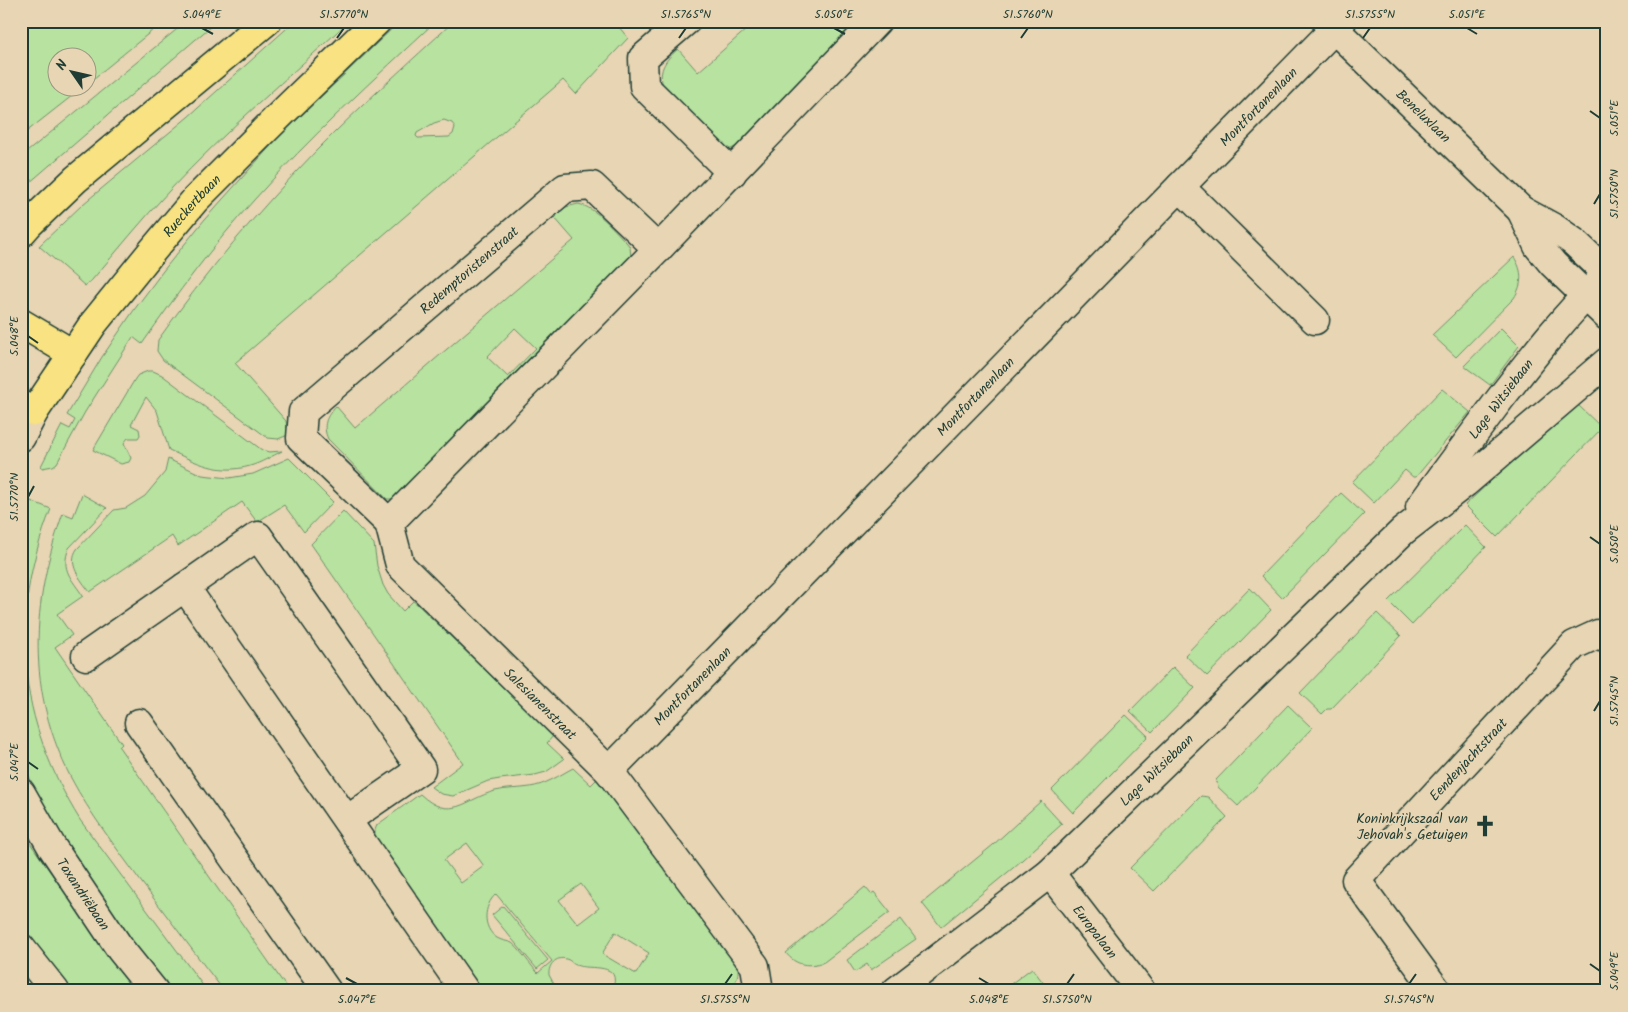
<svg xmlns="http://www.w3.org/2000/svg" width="1628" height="1012" viewBox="0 0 1628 1012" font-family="Kalam,sans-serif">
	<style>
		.green { fill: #b8e29f; stroke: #6c906a; fill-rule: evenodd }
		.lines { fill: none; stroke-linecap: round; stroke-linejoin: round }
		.minor-casing { stroke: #1f3d34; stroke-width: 31 }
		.major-casing { stroke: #1f3d34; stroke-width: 31 }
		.minor { stroke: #e8d5b3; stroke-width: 28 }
		.major { stroke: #f8e281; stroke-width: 28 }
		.ticks { fill: none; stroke: #1f3d34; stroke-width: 2 }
		.labels { text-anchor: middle; stroke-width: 4; stroke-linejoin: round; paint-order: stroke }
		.street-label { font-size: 14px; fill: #1f3d34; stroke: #e8d5b3 }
		.poi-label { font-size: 14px; fill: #1f3d34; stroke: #e8d5b3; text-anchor: end }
		.neatline { fill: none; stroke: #1f3d34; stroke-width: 2 }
		.ticks-label { font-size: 12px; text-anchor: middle; fill: #1f3d34 }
	</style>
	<rect width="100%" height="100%" fill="#e8d5b3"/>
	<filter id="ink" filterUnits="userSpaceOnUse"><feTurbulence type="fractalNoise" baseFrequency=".02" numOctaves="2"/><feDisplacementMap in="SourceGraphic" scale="10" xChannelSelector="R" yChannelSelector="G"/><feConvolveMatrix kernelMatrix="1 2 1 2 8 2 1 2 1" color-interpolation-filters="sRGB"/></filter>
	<g filter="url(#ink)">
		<g class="green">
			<path d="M 21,21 L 164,21 L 88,83 L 88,58 L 58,58 L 58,88 L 82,88 L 21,136 Z"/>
			<path d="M 187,21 L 217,21 L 21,190 L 22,156 Z"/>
			<path d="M 295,21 L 349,21 C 289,77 225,131 169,191 C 142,220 118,250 92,280 L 85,286 L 39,246 L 83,204 L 188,117 Z"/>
			<path d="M 400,21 L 436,21 C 374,79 310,137 254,200 C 213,245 177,294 142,344 L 133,337 L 85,412 L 57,463 L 53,466 L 42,468 L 40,466 L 41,466 L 62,425 L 70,429 L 75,420 L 67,415 L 102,357 L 134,310 L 163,271 L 205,219 L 275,141 Z"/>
			<path d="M 454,21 L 614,21 L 628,38 L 576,94 L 563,80 L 235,363 L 286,421 L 288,435 L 278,439 L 268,438 L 163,360 L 157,351 L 158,340 C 205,273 259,210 316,151 C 360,106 408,64 454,21 ZM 444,120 L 452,123 L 455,127 L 453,134 L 449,137 L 418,138 L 416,136 L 417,133 L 434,123 Z"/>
			<path d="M 756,21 L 859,21 L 739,145 L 731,149 L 726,149 L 665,90 C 656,72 665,60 678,49 L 698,72 Z"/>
			<path d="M 578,204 C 596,207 615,231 627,243 L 630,247 L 631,257 L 396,499 L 387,499 L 328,439 C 322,426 326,416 336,406 L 355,428 L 574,240 L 554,217 L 566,207 ZM 515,328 L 536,348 L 508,377 L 487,357 Z"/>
			<path d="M 1514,257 C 1523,271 1523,284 1514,298 L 1456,357 L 1432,335 Z"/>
			<path d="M 1501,328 L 1519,346 L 1490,385 L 1464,366 Z"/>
			<path d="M 148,371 L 153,371 L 162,375 L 262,450 L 269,452 L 282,451 C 272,456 261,463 250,466 C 219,475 197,463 169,450 L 157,411 L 146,397 L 131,425 L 139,429 L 140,435 L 138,438 L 128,438 L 124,443 L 131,458 L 129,462 L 121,464 L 93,450 L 135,379 L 138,375 Z"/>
			<path d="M 1442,389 L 1470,412 L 1416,477 L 1413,477 L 1405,470 L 1374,503 L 1352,482 Z"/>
			<path d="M 1578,405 L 1602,428 L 1497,537 L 1465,505 L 1533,442 Z"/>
			<path d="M 289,458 L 333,502 L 304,532 L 284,505 L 257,522 L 242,502 L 178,546 L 172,536 L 90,592 C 80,579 67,564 77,549 L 114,510 L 126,508 L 145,496 L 165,472 L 168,459 L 202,475 L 229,478 L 253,474 Z"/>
			<path d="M 1341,493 L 1364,514 L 1282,598 L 1261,576 Z"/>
			<path d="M 82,494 L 107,508 L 69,548 C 60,570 72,579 83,596 L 57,614 L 72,635 L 55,647 L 122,744 L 119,747 L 289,991 L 224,991 C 195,954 167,916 139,879 C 115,846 90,814 71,778 C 26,690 31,604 63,513 L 73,517 Z"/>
			<path d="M 21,497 L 51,509 C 7,620 18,720 80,820 L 207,991 L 165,991 L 133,948 L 42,808 L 21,756 Z"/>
			<path d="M 343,511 L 374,544 L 377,566 L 383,585 L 388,594 L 403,611 L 413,601 L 417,604 L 553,736 L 547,743 L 564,759 L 546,772 L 535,775 L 500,779 L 488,781 L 453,796 L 441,794 L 431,787 L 463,763 L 311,544 Z"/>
			<path d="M 1465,525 L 1486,547 L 1412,625 L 1388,601 Z"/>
			<path d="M 1250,588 L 1271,610 L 1207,676 L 1185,655 Z"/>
			<path d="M 1377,613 L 1401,636 L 1331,709 L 1327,709 L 1322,714 L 1300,693 Z"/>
			<path d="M 1173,667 L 1195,688 L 1152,732 L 1130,711 Z"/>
			<path d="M 1288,705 L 1312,728 L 1238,806 L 1218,787 L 1216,780 Z"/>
			<path d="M 1126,715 L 1148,736 L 1073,813 L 1052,790 Z"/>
			<path d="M 573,768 L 591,785 L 597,779 L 623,811 L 737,962 C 740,974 737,982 728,991 L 612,991 C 624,960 589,971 576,965 C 572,964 571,960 566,959 C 556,956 548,965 549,975 L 555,986 L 565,991 L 479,991 L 375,840 L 375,830 L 377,825 L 420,794 C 451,823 465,799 495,791 C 507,788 518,789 530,787 C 545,785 560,775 573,768 ZM 467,843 L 484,866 L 461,883 L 444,860 ZM 581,884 L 599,908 L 578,924 L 559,900 ZM 496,894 L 552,961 L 538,973 C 531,966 519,948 512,943 C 508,941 502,941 497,938 C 482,928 483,906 496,894 ZM 615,932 L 649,953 L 636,974 L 602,954 Z"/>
			<path d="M 1201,796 L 1208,797 L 1227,817 L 1154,891 L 1130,868 Z"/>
			<path d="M 1041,801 L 1062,824 L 1013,868 L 941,927 L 922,903 L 993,845 Z"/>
			<path d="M 21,830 L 65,893 L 136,991 L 66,991 L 21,929 Z"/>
			<path d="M 865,887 L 871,894 L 874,892 L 890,912 L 824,962 C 809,967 796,966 786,953 Z"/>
			<path d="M 503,906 L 548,960 L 537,969 L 492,915 Z"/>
			<path d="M 901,919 L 916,939 L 871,970 L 867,964 L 855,972 L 847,960 Z"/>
			<path d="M 1032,968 L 1045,985 L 1037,991 L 1011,991 L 1008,986 Z"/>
		</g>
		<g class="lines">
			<g class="minor-casing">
				<g id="minor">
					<path d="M 686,21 L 643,58 L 644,86 L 732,173"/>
					<path id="s1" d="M 1326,21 L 1521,210 L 1554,228 L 1574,242 L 1607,273"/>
					<path d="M 1180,187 L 1315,320"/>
					<path d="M 1521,210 L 1538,246 L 1553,264 L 1607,316"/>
					<path id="s2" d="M 658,249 L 592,186 L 565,188 L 303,412 L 301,438 L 389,523 L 400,565 L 609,771 L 755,966 L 759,991"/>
					<path d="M 21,437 L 34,412"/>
					<path id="s3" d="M 1420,507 C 1446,471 1473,435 1500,399 C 1534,355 1566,314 1607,274"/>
					<path d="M 389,523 L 658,249 L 877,21"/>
					<path d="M 185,587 L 465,991"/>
					<path d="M 86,656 L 258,536 L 421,769 L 347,820"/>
					<path d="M 139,723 L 327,991"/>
					<path id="s4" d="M 609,771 L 1342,21"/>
					<path id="s5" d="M 21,793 L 52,847 L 121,950 L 154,991"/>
					<path id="s6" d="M 1050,873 L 1141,991"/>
					<path d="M 21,948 L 55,991"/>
					<path id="s7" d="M 896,991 L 1050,873 L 1403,531 L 1465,483 L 1607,362"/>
					<path id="s8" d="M 1437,991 L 1356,880 L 1574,645 L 1598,634 L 1607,638"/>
				</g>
			</g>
			<g class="major-casing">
				<g id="major">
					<path d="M 21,233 L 29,224 L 76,179 L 267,21"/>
					<path d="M 21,323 L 73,354"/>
					<path id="s9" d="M 21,405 L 34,412 L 93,324 L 153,250 L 195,200 L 284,111 L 377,21"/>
				</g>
			</g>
			<use href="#minor" class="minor"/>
			<use href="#major" class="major"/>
		</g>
	</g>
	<path class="ticks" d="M 202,28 L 213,34M 834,28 L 845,34M 1467,28 L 1477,34M 337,38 L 344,28M 679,38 L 686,28M 1021,38 L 1028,28M 1363,38 L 1370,28M 1590,111 L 1600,118M 1594,204 L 1600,194M 28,336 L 38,343M 28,497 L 34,486M 1590,537 L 1600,544M 1594,711 L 1600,701M 28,762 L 38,769M 1590,964 L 1600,971M 346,978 L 357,984M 979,978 L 989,984M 725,984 L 732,974M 1067,984 L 1074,974M 1409,984 L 1416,974"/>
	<defs>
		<g id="church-bare" transform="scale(1.725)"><path d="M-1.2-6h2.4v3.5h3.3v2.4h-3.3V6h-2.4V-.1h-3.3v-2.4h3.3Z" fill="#1f3d34" stroke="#e8d5b3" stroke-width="2.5" paint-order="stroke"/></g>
	</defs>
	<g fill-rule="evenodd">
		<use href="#church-bare" x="1485" y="826"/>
	</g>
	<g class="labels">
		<g class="street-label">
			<text dy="5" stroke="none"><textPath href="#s4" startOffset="929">Montfortanenlaan</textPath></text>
			<text dy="5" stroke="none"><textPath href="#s1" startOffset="136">Beneluxlaan</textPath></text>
			<text dy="5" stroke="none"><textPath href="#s9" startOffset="275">Rueckertbaan</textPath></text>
			<text transform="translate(469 270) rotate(-41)" y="5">Redemptoristenstraat</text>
			<text dy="5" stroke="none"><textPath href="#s4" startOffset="524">Montfortanenlaan</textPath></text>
			<text dy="5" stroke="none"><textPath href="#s3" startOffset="135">Lage Witsiebaan</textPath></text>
			<text dy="5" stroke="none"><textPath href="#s4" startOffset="119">Montfortanenlaan</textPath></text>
			<text dy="5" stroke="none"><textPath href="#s2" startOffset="852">Salesianenstraat</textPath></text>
			<text dy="5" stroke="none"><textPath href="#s8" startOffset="302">Eendenjachtstraat</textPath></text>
			<text dy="5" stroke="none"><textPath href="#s7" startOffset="342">Lage Witsiebaan</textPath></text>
			<text dy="5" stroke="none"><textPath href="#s5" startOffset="119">Taxandriëbaan</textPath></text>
			<text dy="5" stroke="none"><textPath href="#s6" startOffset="74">Europalaan</textPath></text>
		</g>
		<g class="poi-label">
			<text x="1468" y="823">Koninkrijkszaal van<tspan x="1468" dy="16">Jehovah's Getuigen</tspan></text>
		</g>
	</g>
	<rect width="1628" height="1012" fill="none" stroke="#e8d5b3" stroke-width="55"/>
	<g transform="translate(72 72) rotate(304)"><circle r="24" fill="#e8d5b3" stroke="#989880"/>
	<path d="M0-4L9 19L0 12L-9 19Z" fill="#1f3d34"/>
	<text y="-8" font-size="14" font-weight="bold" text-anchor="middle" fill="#1f3d34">N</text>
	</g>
	<rect x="28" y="28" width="1572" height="956" class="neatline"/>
	<g class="ticks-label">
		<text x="202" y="18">5.049°E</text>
		<text x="344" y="18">51.5770°N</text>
		<text x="686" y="18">51.5765°N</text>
		<text x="834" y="18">5.050°E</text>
		<text x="1028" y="18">51.5760°N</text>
		<text x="1370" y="18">51.5755°N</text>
		<text x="1467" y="18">5.051°E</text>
		<text transform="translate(1614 118) rotate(-90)" y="4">5.051°E</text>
		<text transform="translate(1614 194) rotate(-90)" y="4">51.5750°N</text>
		<text transform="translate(14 336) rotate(-90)" y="4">5.048°E</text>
		<text transform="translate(14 497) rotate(-90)" y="4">51.5770°N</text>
		<text transform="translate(1614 544) rotate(-90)" y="4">5.050°E</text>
		<text transform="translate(1614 701) rotate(-90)" y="4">51.5745°N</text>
		<text transform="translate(14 762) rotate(-90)" y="4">5.047°E</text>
		<text transform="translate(1614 971) rotate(-90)" y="4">5.049°E</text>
		<text x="357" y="1003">5.047°E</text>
		<text x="725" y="1003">51.5755°N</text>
		<text x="989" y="1003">5.048°E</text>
		<text x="1067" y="1003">51.5750°N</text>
		<text x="1409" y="1003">51.5745°N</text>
	</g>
</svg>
